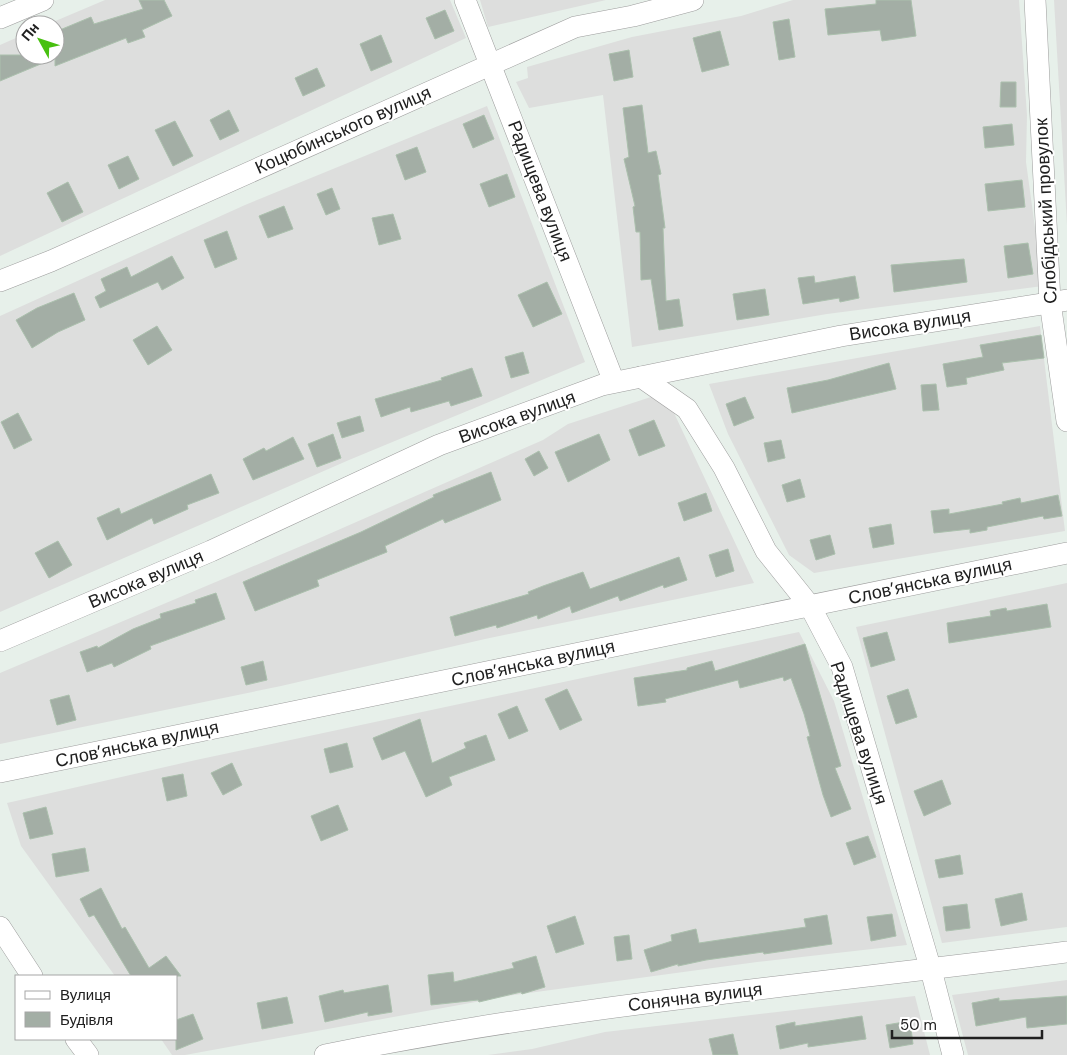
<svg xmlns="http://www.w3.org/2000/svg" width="1067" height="1055" viewBox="0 0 1067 1055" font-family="'DM Sans',sans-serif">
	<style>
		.residential { fill: #dddedd }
		.building { fill: #a3aea5; stroke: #abc0ad }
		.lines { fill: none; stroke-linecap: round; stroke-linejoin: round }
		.street-casing { stroke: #9d9d9d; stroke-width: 22 }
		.street { stroke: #fff; stroke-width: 21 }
		.labels { text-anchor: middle; stroke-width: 4; stroke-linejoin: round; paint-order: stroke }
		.street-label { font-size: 18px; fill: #202020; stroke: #fff }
	</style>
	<rect width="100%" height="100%" fill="#e7f0ea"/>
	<g class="residential">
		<path d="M 105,0 L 450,0 L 466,38 L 0,256 L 0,45 L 25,34 L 25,55 L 55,55 L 55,25 L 46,25 Z"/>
		<path d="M 480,0 L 606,0 L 488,27 Z"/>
		<path d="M 793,0 L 1019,0 L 1027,115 L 1026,162 L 1043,286 L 827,314 L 632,347 L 603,95 L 529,108 L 516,82 L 528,78 L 527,67 L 632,37 L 741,16 Z"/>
		<path d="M 1054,0 L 1067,0 L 1067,225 Z"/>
		<path d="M 487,106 L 585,362 L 349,460 L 0,612 L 0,316 L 245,205 Z"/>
		<path d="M 1040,326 L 1065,531 L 814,573 L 789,555 L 728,434 L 709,384 Z"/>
		<path d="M 651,397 L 664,400 L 674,413 L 754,583 L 485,639 L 281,686 L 0,744 L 0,673 L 313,541 L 543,440 L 568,424 Z"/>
		<path d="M 1067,583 L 1067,927 L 942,943 L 856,627 Z"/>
		<path d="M 799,632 L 834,701 L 907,945 L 757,962 L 514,995 L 185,1055 L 172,1055 L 161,1039 L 176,1039 L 176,976 L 115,976 L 21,846 L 7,803 L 196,760 Z"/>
		<path d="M 1067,980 L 1067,1055 L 968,1055 L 952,995 Z"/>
		<path d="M 915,996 L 930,1055 L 488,1055 L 532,1049 L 605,1032 Z"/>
	</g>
	<g class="building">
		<path d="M 139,0 L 164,0 L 172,16 L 142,30 L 145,37 L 128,43 L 126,38 L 55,66 L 55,58 L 0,81 L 0,55 L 55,55 L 55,32 L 91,17 L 94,24 L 143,9 Z"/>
		<path d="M 876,0 L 911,0 L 916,36 L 882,41 L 880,30 L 828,35 L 825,9 L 876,4 Z"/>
		<path d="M 445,10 L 454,31 L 435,39 L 426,18 Z"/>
		<path d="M 789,19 L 795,57 L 779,60 L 773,22 Z"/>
		<path d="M 720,31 L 729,65 L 702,72 L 693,38 Z"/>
		<path d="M 381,35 L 392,62 L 371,71 L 360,44 Z"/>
		<path d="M 629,50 L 633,77 L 614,81 L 609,54 Z"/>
		<path d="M 317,68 L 325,86 L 303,96 L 295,78 Z"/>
		<path d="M 1001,82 L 1016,82 L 1016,107 L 1000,107 Z"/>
		<path d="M 642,105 L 648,153 L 656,151 L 661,174 L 658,175 L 665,228 L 663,228 L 666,301 L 679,299 L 683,326 L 659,330 L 651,279 L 641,280 L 640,232 L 636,232 L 633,207 L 635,206 L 624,159 L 629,157 L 623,108 Z"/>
		<path d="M 229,110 L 239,131 L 220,140 L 210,120 Z"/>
		<path d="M 484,115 L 494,139 L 473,148 L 463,124 Z"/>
		<path d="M 175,121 L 193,156 L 173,166 L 155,130 Z"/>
		<path d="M 1012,124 L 1014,145 L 985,148 L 983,127 Z"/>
		<path d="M 417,147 L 426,172 L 405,180 L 396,155 Z"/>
		<path d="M 128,156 L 139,179 L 119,189 L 108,165 Z"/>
		<path d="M 507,174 L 515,197 L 489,207 L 480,184 Z"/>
		<path d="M 1022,180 L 1025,207 L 988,211 L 985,184 Z"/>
		<path d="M 68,182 L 83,212 L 62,222 L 47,193 Z"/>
		<path d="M 332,188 L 340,209 L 326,215 L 317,194 Z"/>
		<path d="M 284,206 L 293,229 L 268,238 L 259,216 Z"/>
		<path d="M 393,214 L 401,239 L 379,245 L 372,218 Z"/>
		<path d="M 227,231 L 237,259 L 215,268 L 204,240 Z"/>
		<path d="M 1028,243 L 1033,274 L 1008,278 L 1004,246 Z"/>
		<path d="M 172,256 L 184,278 L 162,290 L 158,282 L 100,308 L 95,297 L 106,291 L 101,279 L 127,267 L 131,277 Z"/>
		<path d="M 964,259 L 967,282 L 894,292 L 891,265 Z"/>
		<path d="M 814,276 L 815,283 L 855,276 L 859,298 L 840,302 L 839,298 L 803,304 L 798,278 Z"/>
		<path d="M 547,282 L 562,314 L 533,327 L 518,295 Z"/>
		<path d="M 765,289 L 769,315 L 737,320 L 733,294 Z"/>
		<path d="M 74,293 L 85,320 L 58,332 L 32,348 L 16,320 L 37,308 Z"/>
		<path d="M 157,326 L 172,350 L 148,365 L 133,340 Z"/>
		<path d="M 1041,335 L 1044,358 L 1002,363 L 1004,370 L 966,378 L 967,384 L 947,387 L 943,364 L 983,357 L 980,345 Z"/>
		<path d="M 523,352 L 529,373 L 511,378 L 505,357 Z"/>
		<path d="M 889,363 L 896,389 L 792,413 L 787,388 L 828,380 Z"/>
		<path d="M 472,368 L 482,396 L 451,406 L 449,401 L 411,412 L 410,407 L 381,417 L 375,399 L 442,380 L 441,378 Z"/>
		<path d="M 936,384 L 939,410 L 923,411 L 921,385 Z"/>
		<path d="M 745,397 L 754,418 L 734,426 L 726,404 Z"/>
		<path d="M 18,413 L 32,440 L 14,449 L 1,422 Z"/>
		<path d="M 360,416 L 364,431 L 342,438 L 337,423 Z"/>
		<path d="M 654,420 L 665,446 L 639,456 L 629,430 Z"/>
		<path d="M 333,434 L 341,458 L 317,467 L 308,444 Z"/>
		<path d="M 599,434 L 610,460 L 568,482 L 555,452 Z"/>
		<path d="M 293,437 L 304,459 L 253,480 L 243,459 L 264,448 L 266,451 Z"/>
		<path d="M 781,440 L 785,458 L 768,462 L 764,443 Z"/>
		<path d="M 539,451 L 548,468 L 534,476 L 525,459 Z"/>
		<path d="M 491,472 L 501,500 L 445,523 L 443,519 L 385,546 L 387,552 L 317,580 L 319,586 L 255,611 L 243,582 L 361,532 L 434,497 L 433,495 Z"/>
		<path d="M 211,474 L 219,493 L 187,505 L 188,509 L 154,524 L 152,518 L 107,540 L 97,518 L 119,508 L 121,514 Z"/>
		<path d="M 800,479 L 805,497 L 787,502 L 782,485 Z"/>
		<path d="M 706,493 L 712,511 L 684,521 L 678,503 Z"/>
		<path d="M 1058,495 L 1062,516 L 1044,519 L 1043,516 L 987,527 L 987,530 L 970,533 L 970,529 L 934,533 L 931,511 L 949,509 L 949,514 L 1003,504 L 1002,502 L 1020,498 L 1021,503 Z"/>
		<path d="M 891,524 L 894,544 L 873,548 L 869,528 Z"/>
		<path d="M 830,535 L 835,554 L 816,560 L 810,540 Z"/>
		<path d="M 58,541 L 72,565 L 49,578 L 35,553 Z"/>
		<path d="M 728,549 L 734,571 L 716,577 L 709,555 Z"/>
		<path d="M 679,557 L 687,580 L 664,588 L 663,585 L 620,601 L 618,596 L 572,613 L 570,606 L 538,619 L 537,615 L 497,628 L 496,625 L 455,636 L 450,617 L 529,594 L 528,592 L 543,586 L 583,572 L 590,589 Z"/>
		<path d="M 216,593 L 225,619 L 150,646 L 151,649 L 114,667 L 112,663 L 87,672 L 80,652 L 97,646 L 98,648 L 133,629 L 161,618 L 160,614 L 196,603 L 195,600 Z"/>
		<path d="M 1047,604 L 1051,627 L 949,643 L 947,623 L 991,616 L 990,611 L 1006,608 L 1007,611 Z"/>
		<path d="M 887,632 L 895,660 L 871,667 L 863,638 Z"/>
		<path d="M 805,644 L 841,766 L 835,768 L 851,809 L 831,817 L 823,795 L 807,737 L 810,736 L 804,714 L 791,678 L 784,681 L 783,677 L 740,688 L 738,680 L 665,699 L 666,702 L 638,706 L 634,678 L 687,670 L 687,668 L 712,661 L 715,671 Z"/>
		<path d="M 263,661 L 267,680 L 246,685 L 241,667 Z"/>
		<path d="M 567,689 L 582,720 L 560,730 L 545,699 Z"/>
		<path d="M 908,689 L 917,717 L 896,724 L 887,696 Z"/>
		<path d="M 69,695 L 76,720 L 57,725 L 50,700 Z"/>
		<path d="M 517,706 L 528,731 L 509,739 L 498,714 Z"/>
		<path d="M 420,719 L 432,763 L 466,748 L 464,743 L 486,735 L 495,760 L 449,777 L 452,785 L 426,797 L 405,751 L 382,760 L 373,738 Z"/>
		<path d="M 347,743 L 353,767 L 330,773 L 324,749 Z"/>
		<path d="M 232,763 L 242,785 L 223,795 L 211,773 Z"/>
		<path d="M 183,774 L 187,796 L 167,801 L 162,778 Z"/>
		<path d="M 942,780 L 951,804 L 924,816 L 914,791 Z"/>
		<path d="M 338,805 L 348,830 L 321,841 L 311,816 Z"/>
		<path d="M 46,807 L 53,834 L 30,839 L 23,813 Z"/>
		<path d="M 868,836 L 876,857 L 854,865 L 846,843 Z"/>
		<path d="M 85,848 L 89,871 L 56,877 L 52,854 Z"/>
		<path d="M 960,855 L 963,874 L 939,878 L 935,860 Z"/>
		<path d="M 101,888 L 122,929 L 125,927 L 149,968 L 166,956 L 181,976 L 131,976 L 94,915 L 89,917 L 80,899 Z"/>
		<path d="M 1022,893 L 1027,920 L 1001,926 L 995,899 Z"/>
		<path d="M 967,904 L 970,928 L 946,931 L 943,907 Z"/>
		<path d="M 892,914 L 896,936 L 871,941 L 867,917 Z"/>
		<path d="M 827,915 L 832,944 L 764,954 L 763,952 L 706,960 L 678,966 L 678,964 L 651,972 L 644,950 L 672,941 L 671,935 L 696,929 L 699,943 L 806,927 L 804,919 Z"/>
		<path d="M 575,916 L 584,944 L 556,953 L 547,926 Z"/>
		<path d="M 629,935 L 632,959 L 617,961 L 614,937 Z"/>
		<path d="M 536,956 L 545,987 L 522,994 L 521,992 L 479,1002 L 478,1000 L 431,1005 L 428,975 L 453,972 L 454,982 L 514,968 L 512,963 Z"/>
		<path d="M 388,985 L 392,1012 L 368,1016 L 368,1012 L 325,1022 L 319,996 L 343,990 L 344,993 Z"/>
		<path d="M 1067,996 L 1067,1024 L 1027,1028 L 1026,1017 L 976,1026 L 972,1003 L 999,998 L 999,1001 Z"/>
		<path d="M 287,997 L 293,1023 L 262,1029 L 257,1003 Z"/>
		<path d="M 193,1014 L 203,1039 L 176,1050 L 176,1020 Z"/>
		<path d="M 862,1016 L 866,1039 L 808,1047 L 808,1043 L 780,1049 L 776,1026 L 795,1022 L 795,1026 Z"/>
		<path d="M 910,1021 L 913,1044 L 890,1048 L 886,1025 Z"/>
		<path d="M 733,1034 L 738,1055 L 713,1055 L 709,1039 Z"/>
	</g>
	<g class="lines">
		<g class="street-casing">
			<g id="street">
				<path d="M 465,0 L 614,382"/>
				<path d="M 1035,0 L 1050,302 L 1067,421"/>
				<path d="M 0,18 L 43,0"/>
				<path d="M 0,281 L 51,261 L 575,27 L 633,16 L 693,0"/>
				<path d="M 641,377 L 687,409 L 724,468 L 766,551 L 810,606 L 842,667 L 931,970 L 953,1055"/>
				<path d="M 0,641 L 211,551 L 439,445 L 602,385 L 841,336 L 1067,300"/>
				<path d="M 0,772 L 1067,553"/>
				<path d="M 0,927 L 32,976"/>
				<path d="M 76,1039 L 88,1055"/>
				<path d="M 325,1055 C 570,1005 819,984 1067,952"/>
			</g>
		</g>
		<use href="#street" class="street"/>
	</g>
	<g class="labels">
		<g class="street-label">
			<text transform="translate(343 130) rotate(-24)" y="6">Коцюбинського вулиця</text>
			<text transform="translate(540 191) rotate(69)" y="6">Радищева вулиця</text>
			<text transform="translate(1046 211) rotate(-93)" y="6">Слобідський провулок</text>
			<text transform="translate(910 325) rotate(-9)" y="6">Висока вулиця</text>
			<text transform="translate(517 417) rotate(-20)" y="6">Висока вулиця</text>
			<text transform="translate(146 579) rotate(-23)" y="6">Висока вулиця</text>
			<text transform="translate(930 581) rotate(-12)" y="6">Слов’янська вулиця</text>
			<text transform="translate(533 663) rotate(-12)" y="6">Слов’янська вулиця</text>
			<text transform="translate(859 733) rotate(72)" y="6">Радищева вулиця</text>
			<text transform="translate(137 744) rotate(-12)" y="6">Слов’янська вулиця</text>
			<text transform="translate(695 997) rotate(-7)" y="6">Сонячна вулиця</text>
		</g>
	</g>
	<rect x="15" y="975" width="162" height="65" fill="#ffffff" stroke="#a6a6a6"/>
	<rect x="25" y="991" width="25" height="8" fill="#ffffff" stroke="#a6a6a6"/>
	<text x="60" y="1000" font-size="15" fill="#202020">Вулиця</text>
	<rect x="25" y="1012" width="25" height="15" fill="#a3aea5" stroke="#a6a6a6"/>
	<text x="60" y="1025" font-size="15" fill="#202020">Будівля</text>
	<g transform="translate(40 40) rotate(310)"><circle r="24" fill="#ffffff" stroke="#a6a6a6"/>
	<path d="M0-4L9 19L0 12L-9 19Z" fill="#48c010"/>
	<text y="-8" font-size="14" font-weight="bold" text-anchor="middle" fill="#202020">Пн</text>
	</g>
	<path d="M892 1030v8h150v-8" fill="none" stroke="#202020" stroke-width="2.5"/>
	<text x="900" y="1030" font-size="15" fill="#202020" stroke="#ffffff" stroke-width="4" paint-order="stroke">50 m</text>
</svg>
